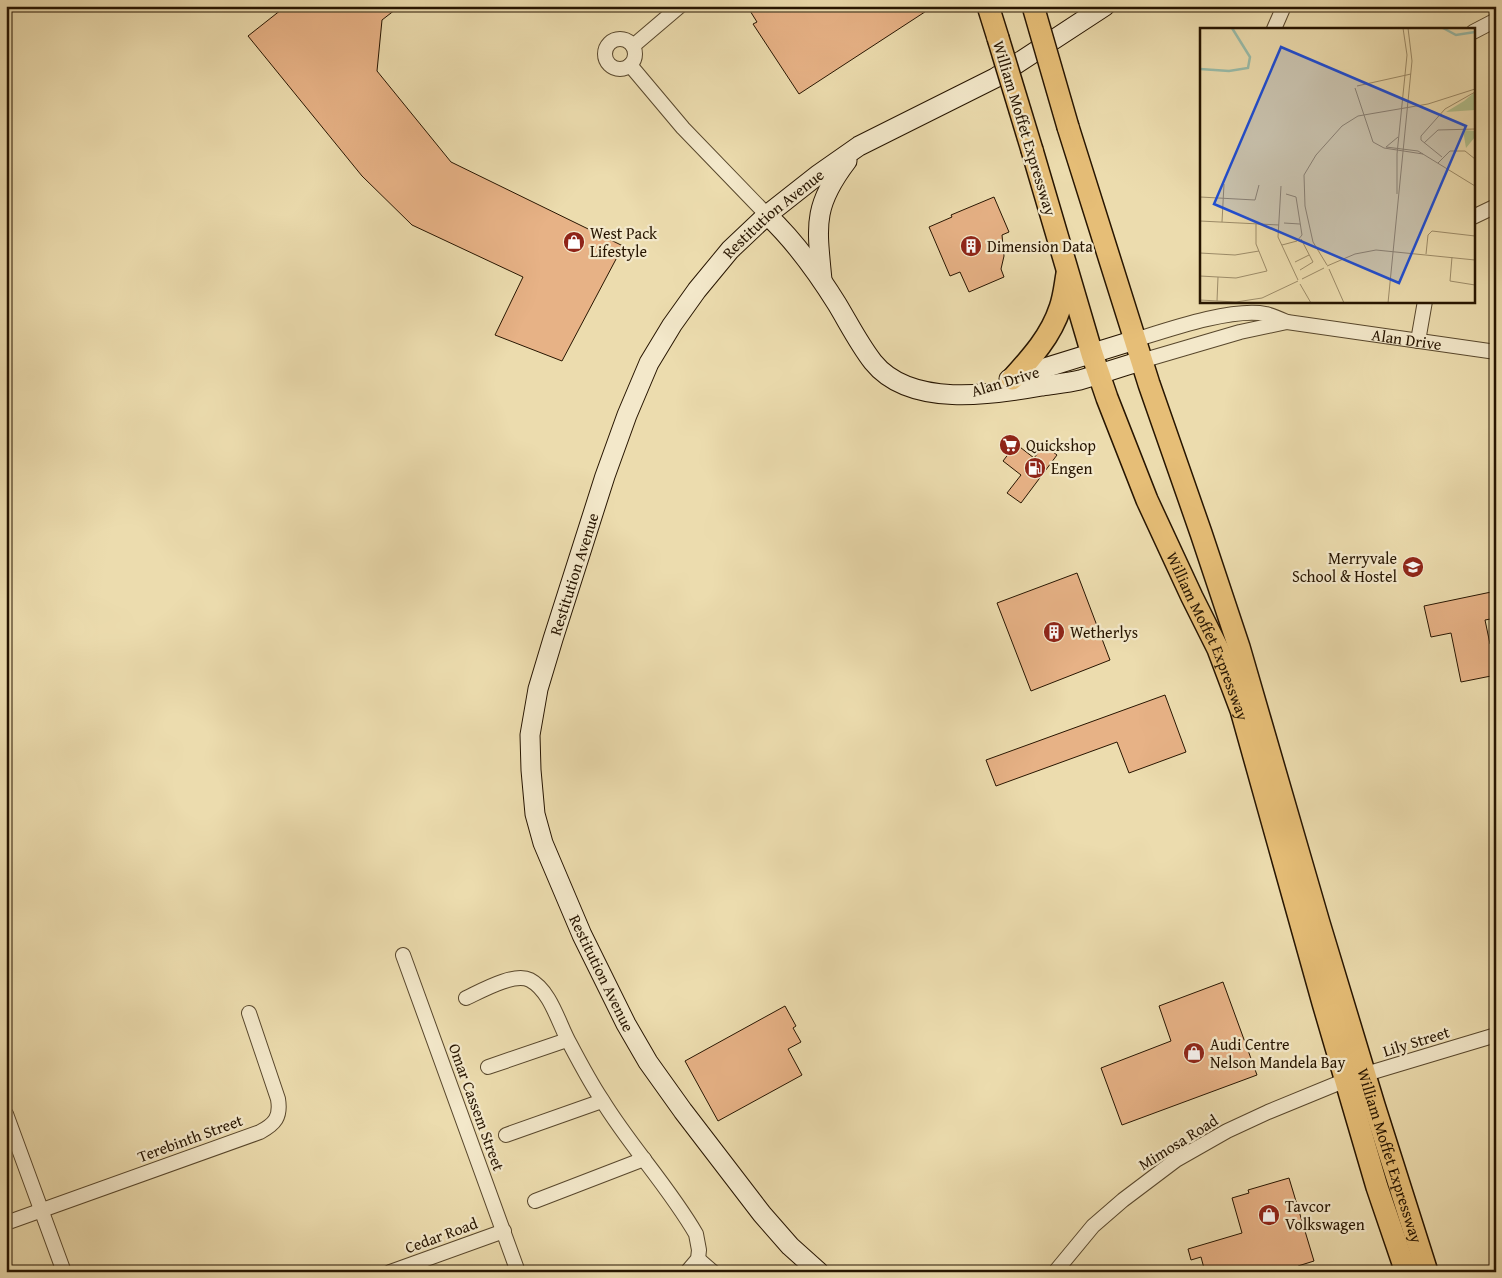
<svg xmlns="http://www.w3.org/2000/svg" width="1502" height="1278" viewBox="0 0 1502 1278" font-family="'Gentium Book Plus',serif">
	<style>
		.building { fill: #e7b286; stroke: #271501 }
		.lines { fill: none; stroke-linecap: round; stroke-linejoin: round }
		.street-casing { stroke: #58472c; stroke-width: 16 }
		.secondary-casing { stroke: #271501; stroke-width: 21 }
		.primary-casing { stroke: #271501; stroke-width: 24 }
		.street { stroke: #f3e8ca; stroke-width: 14 }
		.secondary { stroke: #f3e8ca; stroke-width: 19 }
		.primary { stroke: #e6be77; stroke-width: 21 }
		.primary-bridge-casing { stroke: #271501; stroke-width: 24; stroke-linecap: butt }
		.primary-bridge { stroke: #e6be77; stroke-width: 21 }
		.labels { text-anchor: middle; stroke-width: 4.5; stroke-linejoin: round; paint-order: stroke }
		.street-label { font-size: 16px; fill: #271501; stroke: #f3e8ca }
		.poi-label { font-size: 16px; fill: #271501; stroke: #f3e8ca; text-anchor: start }
		.inset-river { fill: none; stroke: #99bcaa; stroke-width: 2.5 }
		.inset-road { fill: none; stroke: #9d8c69; stroke-width: 1 }
		.view { fill: #1d4ed8; fill-opacity: 0.15; stroke: #1d4ed8; stroke-width: 2.5 }
		.inset-edge { fill: none; stroke: #271501; stroke-width: 2.5 }
	</style>
	<rect width="100%" height="100%" fill="#ecdcae"/>
	<filter id="stains"><feTurbulence type="fractalNoise" baseFrequency=".004" numOctaves="4"/><feColorMatrix values="0 0 0 0 .2 0 0 0 0 .09 0 0 0 0 .02 0 0 0 .5 -.17"/></filter>
	<radialGradient id="worn" r=".72"><stop offset=".6" stop-color="#630" stop-opacity="0"/><stop offset="1" stop-color="#630" stop-opacity=".3"/></radialGradient>
	<g class="building">
		<path d="M 286,6 L 400,6 L 382,20 L 377,71 L 451,162 L 623,246 L 562,361 L 495,335 L 523,277 L 412,225 L 362,176 L 248,36 Z"/>
		<path d="M 747,6 L 934,6 L 799,94 L 753,24 L 757,22 Z"/>
		<path d="M 994,197 L 1009,232 L 1002,235 L 1004,256 L 1001,269 L 1004,277 L 969,292 L 960,272 L 950,276 L 929,227 L 952,217 L 951,215 Z"/>
		<path d="M 1016,444 L 1034,458 L 1044,445 L 1057,455 L 1021,503 L 1007,493 L 1021,475 L 1003,461 Z"/>
		<path d="M 1077,573 L 1110,660 L 1031,691 L 997,603 Z"/>
		<path d="M 1496,591 L 1496,618 L 1485,620 L 1490,644 L 1496,642 L 1496,675 L 1461,682 L 1451,633 L 1431,637 L 1424,606 Z"/>
		<path d="M 1165,695 L 1186,752 L 1129,773 L 1117,742 L 996,786 L 986,760 Z"/>
		<path d="M 1223,982 L 1257,1075 L 1122,1125 L 1101,1068 L 1171,1041 L 1159,1006 Z"/>
		<path d="M 785,1006 L 796,1026 L 793,1028 L 801,1042 L 788,1049 L 802,1075 L 718,1121 L 685,1061 Z"/>
		<path d="M 1289,1178 L 1314,1261 L 1298,1266 L 1299,1272 L 1205,1272 L 1201,1257 L 1191,1260 L 1188,1249 L 1242,1233 L 1232,1198 L 1249,1193 L 1248,1190 Z"/>
	</g>
	<g class="lines">
		<g class="street-casing">
			<g id="street">
				<path d="M 1274,29 L 1284,6"/>
				<path d="M 1473,32 L 1496,20"/>
				<circle cx="620" cy="54" r="15"/>
				<path d="M 633,46 L 680,6"/>
				<path d="M 630,65 L 683,128 L 767,215"/>
				<path d="M 1473,217 L 1496,206"/>
				<path id="s1" d="M 1135,340 C 1167,330 1233,307 1266,314 C 1273,316 1280,319 1287,322 L 1496,352"/>
				<path d="M 1418,341 L 1425,301"/>
				<path d="M 1141,361 L 1240,332 L 1287,322"/>
				<path d="M 403,955 L 518,1272"/>
				<path d="M 466,998 C 481,991 514,972 530,980 C 551,991 559,1025 570,1044 C 580,1063 590,1082 602,1100 C 630,1146 669,1187 696,1234 L 699,1250 L 698,1259 L 687,1272"/>
				<path d="M 488,1067 L 567,1040"/>
				<path d="M 6,1114 L 64,1272"/>
				<path d="M 506,1135 L 602,1101"/>
				<path d="M 535,1201 L 644,1159"/>
				<path d="M 6,1223 L 260,1132 C 275,1124 281,1117 278,1099 L 249,1013"/>
				<path d="M 698,1259 L 713,1272"/>
				<path d="M 390,1272 L 504,1231"/>
				<path d="M 1055,1272 L 1093,1226 L 1123,1200 L 1176,1160 L 1227,1131 L 1268,1112 L 1346,1080 L 1496,1035"/>
			</g>
		</g>
		<g class="secondary-casing">
			<g id="secondary">
				<path d="M 767,215 C 795,241 817,272 837,304 C 849,324 859,344 873,362 C 910,408 992,395 1042,386 C 1055,384 1067,383 1080,380 C 1100,374 1121,367 1141,361"/>
				<path d="M 822,280 C 817,226 812,207 847,161"/>
				<path d="M 1009,379 L 1135,340"/>
				<path id="s2" d="M 819,1272 L 790,1246 L 762,1214 L 683,1111 L 648,1062 L 626,1024 L 582,935 L 543,843 L 535,814 L 531,770 L 530,735 L 538,689 L 553,639 L 605,476 L 627,415 L 649,363 L 672,325 L 697,290 L 730,250 L 767,215 L 819,174 L 859,146 L 995,78 L 1105,6"/>
			</g>
		</g>
		<g class="primary-casing">
			<g id="primary">
				<path d="M 988,6 L 998,38"/>
				<path id="s3" d="M 1068,127 L 1149,384 L 1201,533 L 1239,647 L 1319,923 L 1374,1105 L 1427,1272"/>
				<path id="s4" d="M 1032,150 L 1092,354 L 1107,398 L 1147,500 L 1192,597 L 1218,649 L 1241,710 L 1323,1003 L 1377,1187 L 1406,1272"/>
				<path d="M 1012,379 C 1031,358 1051,336 1060,308 C 1064,297 1065,285 1067,274"/>
			</g>
		</g>
		<use href="#street" class="street"/>
		<use href="#secondary" class="secondary"/>
		<use href="#primary" class="primary"/>
		<g class="primary-bridge-casing">
			<g id="primary-bridge">
				<path d="M 1033,6 L 1068,127"/>
				<path d="M 998,38 L 1032,150"/>
			</g>
		</g>
		<use href="#primary-bridge" class="primary-bridge"/>
	</g>
	<defs>
		<g id="shop-disc" transform="scale(1.125)"><circle r="9.5" fill="#8f2418" stroke="#f3e8ca"/><path d="M-5-2.5h2.3a2.7 3.5 0 0 1 5.4 0H5L5.5 6h-11ZM-1.5-2.5h3a1.5 2.3 0 0 0-3 0Z" fill="#fff"/></g>
		<g id="building-disc" transform="scale(1.125)"><circle r="9.5" fill="#8f2418" stroke="#f3e8ca"/><path d="M-4-6H4V6H1V3H-1V6H-4ZM-2.5-4.3h1.7v1.8h-1.7ZM.8-4.3h1.7v1.8H.8ZM-2.5-1h1.7V.8h-1.7ZM.8-1h1.7V.8H.8Z" fill="#fff"/></g>
		<g id="supermarket-disc" transform="scale(1.125)"><circle r="9.5" fill="#8f2418" stroke="#f3e8ca"/><path d="M-6-5.5h2.5l.6 2H6L4.5 2H-2.5L-4.4-4H-6ZM-1.5 3.2a1.3 1.3 0 1 0 .1 0ZM3 3.2a1.3 1.3 0 1 0 .1 0Z" fill="#fff"/></g>
		<g id="fuel-disc" transform="scale(1.125)"><circle r="9.5" fill="#8f2418" stroke="#f3e8ca"/><path d="M-5.5-6h7V0h2V4h1.3V-2.5L3-4.5l.8-.8L6-3V5H2.5V1h-1V6h-7ZM-4.2-4.7v3.2H.2V-4.7Z" fill="#fff"/></g>
		<g id="school-disc" transform="scale(1.125)"><circle r="9.5" fill="#8f2418" stroke="#f3e8ca"/><path d="M0-5L7-2L0 1L-7-2ZM-4 1L0 2.5L4 1V4Q0 6-4 4Z" fill="#fff"/></g>
	</defs>
	<g fill-rule="evenodd">
		<use href="#shop-disc" x="574" y="242"/>
		<use href="#building-disc" x="971" y="246"/>
		<use href="#supermarket-disc" x="1010" y="445"/>
		<use href="#fuel-disc" x="1035" y="468"/>
		<use href="#school-disc" x="1413" y="567"/>
		<use href="#building-disc" x="1054" y="632"/>
		<use href="#shop-disc" x="1194" y="1053"/>
		<use href="#shop-disc" x="1269" y="1215"/>
	</g>
	<g class="labels">
		<g class="street-label">
			<text transform="translate(1025 128) rotate(73)" y="6">William Moffet Expressway</text>
			<text dy="6" stroke="none"><textPath href="#s2" startOffset="1211">Restitution Avenue</textPath></text>
			<text dy="6" stroke="none"><textPath href="#s1" startOffset="278">Alan Drive</textPath></text>
			<text transform="translate(1005 381) rotate(-17)" y="6">Alan Drive</text>
			<text dy="6" stroke="none"><textPath href="#s2" startOffset="791">Restitution Avenue</textPath></text>
			<text dy="6" stroke="none"><textPath href="#s4" startOffset="518">William Moffet Expressway</textPath></text>
			<text transform="translate(602 973) rotate(64)" y="6">Restitution Avenue</text>
			<text transform="translate(1416 1041) rotate(-17)" y="6">Lily Street</text>
			<text transform="translate(477 1107) rotate(70)" y="6">Omar Cassem Street</text>
			<text transform="translate(190 1138) rotate(-20)" y="6">Terebinth Street</text>
			<text transform="translate(1178 1142) rotate(-32)" y="6">Mimosa Road</text>
			<text dy="6" stroke="none"><textPath href="#s3" startOffset="1078">William Moffet Expressway</textPath></text>
			<text transform="translate(441 1235) rotate(-20)" y="6">Cedar Road</text>
		</g>
		<g class="poi-label">
			<text x="590" y="239">West Pack<tspan x="590" dy="18">Lifestyle</tspan></text>
			<text x="987" y="252">Dimension Data</text>
			<text x="1026" y="451">Quickshop</text>
			<text x="1051" y="474">Engen</text>
			<text x="1397" y="564" text-anchor="end">Merryvale<tspan x="1397" dy="18">School &amp; Hostel</tspan></text>
			<text x="1070" y="638">Wetherlys</text>
			<text x="1210" y="1050">Audi Centre<tspan x="1210" dy="18">Nelson Mandela Bay</tspan></text>
			<text x="1285" y="1212">Tavcor<tspan x="1285" dy="18">Volkswagen</tspan></text>
		</g>
	</g>
	<g transform="translate(1200 28)">
		<rect width="275" height="275" fill="#ecdcae"/>
		<path d="M 275,64 L 275,82 L 246,84 L 264,73 ZM 263,102 L 275,103 L 275,109 L 266,120 Z" fill="#b3c18e"/>
		<path class="inset-river" d="M 243,0 L 256,7 L 275,4M 0,41 L 29,43 L 48,40 L 50,29 L 32,0"/>
		<path class="inset-road" d="M 157,58 L 211,46M 155,60 L 173,114 L 184,120 L 223,126M 224,115 L 238,102 L 275,101M 186,119 L 218,123 L 275,158M 186,119 L 198,109M 242,129 L 221,112 L 221,108 L 245,81 L 275,64M 238,135 L 250,123 L 265,123 L 275,131M 81,158 L 78,209 L 98,252M 197,166 L 197,126 L 207,27 L 203,0M 0,169 L 55,172 L 59,157M 0,193 L 79,197M 22,194 L 24,156M 84,195 L 100,196M 82,217 L 97,213 L 102,207 L 96,169 L 86,166M 0,225 L 35,227 L 59,223M 226,226 L 228,207 L 232,203 L 275,208M 252,229 L 250,253 L 275,257M 95,234 L 109,227M 127,237 L 113,214 L 105,178 L 104,147 L 116,127 L 142,98 L 158,88 L 228,76 L 275,61M 127,238 L 155,226 L 176,222 L 275,232M 129,241 L 144,275M 100,242 L 113,234 L 101,211M 0,248 L 36,250 L 67,243 L 56,216 L 56,196M 102,251 L 124,240M 100,256 L 111,275M 0,272 L 36,274 L 62,270 L 98,253M 17,273 L 18,249M 188,275 L 212,33 L 208,0"/>
		<path class="view" d="M 81,19 L 266,98 L 199,255 L 14,176 Z"/>
		<rect width="275" height="275" class="inset-edge"/>
	</g>
	<rect width="1502" height="1278" fill="none" stroke="#ecdcae" stroke-width="25"/>
	<rect x="8" y="8" width="1487" height="1263" fill="none" stroke="#271501" stroke-width="2.5"/>
	<rect x="12" y="12" width="1477" height="1253" fill="none" stroke="#271501"/>
	<rect width="100%" height="100%" filter="url(#stains)"/>
	<rect width="100%" height="100%" fill="url(#worn)"/>
</svg>
